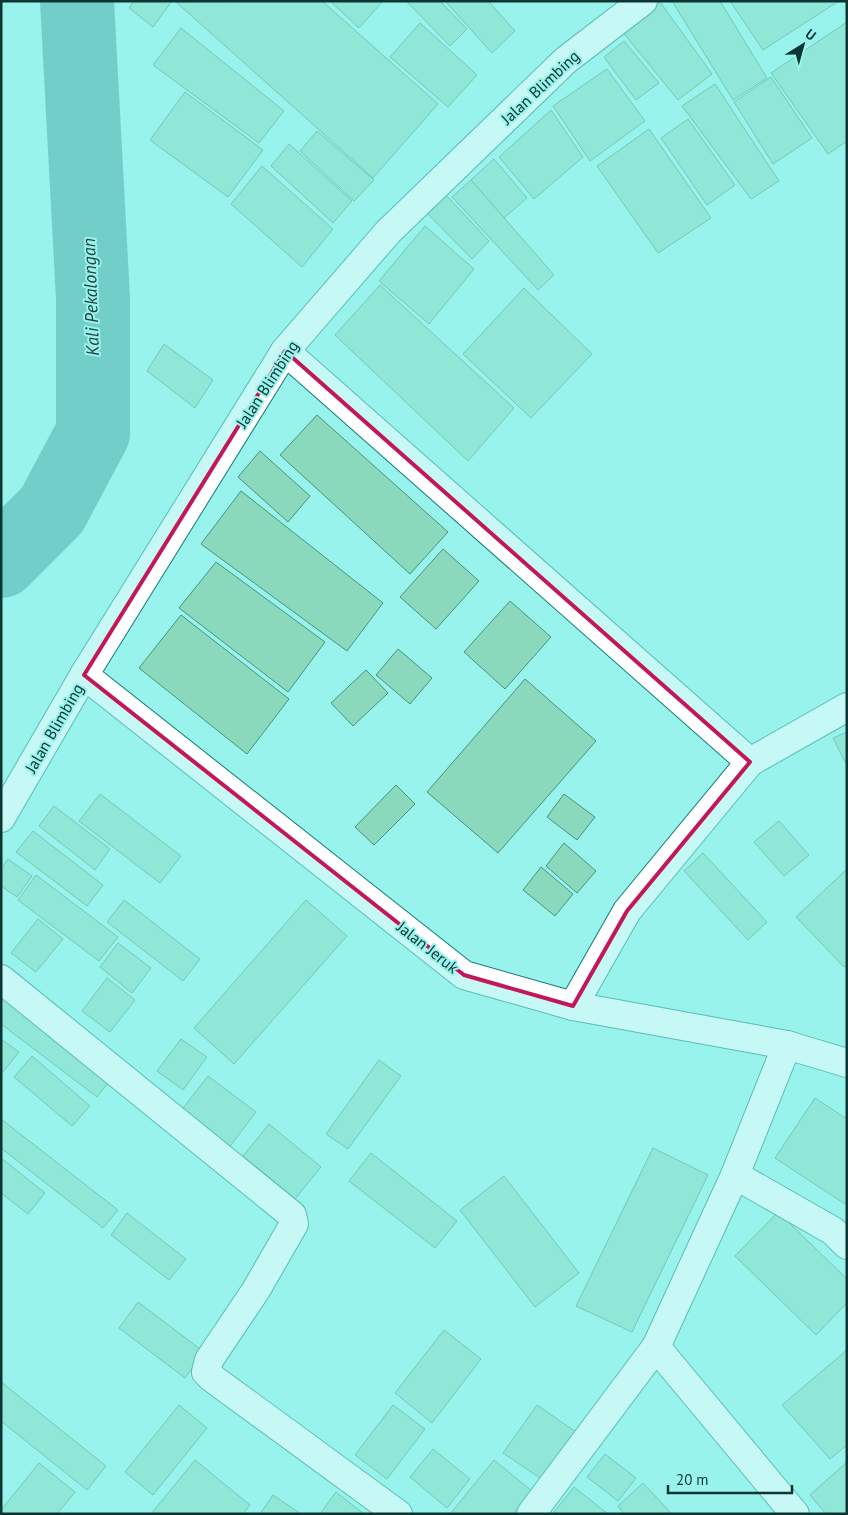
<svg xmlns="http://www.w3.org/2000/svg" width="848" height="1515" viewBox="0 0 848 1515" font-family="'PT Sans',sans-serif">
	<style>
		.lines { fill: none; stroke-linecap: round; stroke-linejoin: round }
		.river { stroke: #44a39d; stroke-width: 74 }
		.building { fill: #8ad9bd; stroke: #46957b }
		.street-casing { stroke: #117c77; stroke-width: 30 }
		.street { stroke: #fff; stroke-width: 28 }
		.marked { fill: none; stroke: #c2185b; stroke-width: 4; stroke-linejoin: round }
		.labels { text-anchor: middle; stroke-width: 4; stroke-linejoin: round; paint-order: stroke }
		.street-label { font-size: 16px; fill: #0d3533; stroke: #98f3ec }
		.water-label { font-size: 18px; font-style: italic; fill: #23413e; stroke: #98f3ec }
	</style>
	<rect width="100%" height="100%" fill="#98f3ec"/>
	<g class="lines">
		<path class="river" d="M 1,561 L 52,510 L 93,433 L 93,299 L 77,1"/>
	</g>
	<g class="building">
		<path d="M 134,1 L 172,1 L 153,27 L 129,8 Z"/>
		<path d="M 322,1 L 438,104 L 373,178 L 176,2 Z"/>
		<path d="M 330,1 L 383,1 L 359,28 Z"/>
		<path d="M 406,1 L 440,1 L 467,29 L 450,46 Z"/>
		<path d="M 445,1 L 488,1 L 515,31 L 492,53 Z"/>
		<path d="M 672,1 L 720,1 L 767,78 L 733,100 Z"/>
		<path d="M 730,1 L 839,1 L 763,50 Z"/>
		<path d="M 660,2 L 712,74 L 678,100 L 621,30 Z"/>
		<path d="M 847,22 L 847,141 L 828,154 L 771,73 Z"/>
		<path d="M 420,23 L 477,75 L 448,107 L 390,57 Z"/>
		<path d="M 181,28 L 284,111 L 259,143 L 153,65 Z"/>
		<path d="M 624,41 L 659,83 L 636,100 L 604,57 Z"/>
		<path d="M 607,69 L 645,121 L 590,161 L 553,106 Z"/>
		<path d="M 771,77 L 812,138 L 773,164 L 734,102 Z"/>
		<path d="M 715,84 L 779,181 L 751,199 L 682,106 Z"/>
		<path d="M 185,92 L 263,150 L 228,197 L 150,140 Z"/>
		<path d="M 551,110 L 583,157 L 534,199 L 499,157 Z"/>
		<path d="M 688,119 L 735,185 L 707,205 L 661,138 Z"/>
		<path d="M 649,129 L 711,218 L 658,253 L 597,166 Z"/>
		<path d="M 317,131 L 374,180 L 354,201 L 300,151 Z"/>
		<path d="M 289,144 L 352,201 L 333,223 L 271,166 Z"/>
		<path d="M 494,159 L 527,198 L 504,218 L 471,180 Z"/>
		<path d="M 262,166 L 333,229 L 302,267 L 231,204 Z"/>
		<path d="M 471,180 L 554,275 L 538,290 L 452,197 Z"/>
		<path d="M 445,194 L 489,241 L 472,259 L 426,212 Z"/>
		<path d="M 425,226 L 474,269 L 429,324 L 379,281 Z"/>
		<path d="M 380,285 L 514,408 L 468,461 L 335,335 Z"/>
		<path d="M 524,288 L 592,354 L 531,418 L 463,354 Z"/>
		<path d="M 164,344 L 213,380 L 195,408 L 147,371 Z"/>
		<path d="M 317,415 L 448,532 L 410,574 L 280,455 Z"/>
		<path d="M 260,451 L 310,496 L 288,522 L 238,477 Z"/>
		<path d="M 241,491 L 383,603 L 347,651 L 201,544 Z"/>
		<path d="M 443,549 L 479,581 L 436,629 L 400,597 Z"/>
		<path d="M 216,562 L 325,642 L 288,692 L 179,608 Z"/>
		<path d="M 510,601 L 551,637 L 505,689 L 464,652 Z"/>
		<path d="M 181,615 L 289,699 L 247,754 L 139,668 Z"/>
		<path d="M 398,649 L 432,678 L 410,704 L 376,675 Z"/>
		<path d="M 366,670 L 388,693 L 353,726 L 331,703 Z"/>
		<path d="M 525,679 L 596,741 L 498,853 L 427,792 Z"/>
		<path d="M 847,732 L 847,766 L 833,738 Z"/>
		<path d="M 396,785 L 415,804 L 374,845 L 355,827 Z"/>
		<path d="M 100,794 L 181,856 L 160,883 L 79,821 Z"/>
		<path d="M 564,794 L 595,817 L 577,840 L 547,817 Z"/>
		<path d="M 54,806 L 110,849 L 95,870 L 39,826 Z"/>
		<path d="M 779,821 L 809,855 L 784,876 L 754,842 Z"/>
		<path d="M 33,831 L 103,885 L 87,906 L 16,852 Z"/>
		<path d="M 564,843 L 596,871 L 577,893 L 546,866 Z"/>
		<path d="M 703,853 L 767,922 L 748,940 L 684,871 Z"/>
		<path d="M 8,859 L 32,876 L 17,897 L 1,886 L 1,869 Z"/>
		<path d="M 541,867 L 573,894 L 555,916 L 523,890 Z"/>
		<path d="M 847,869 L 847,964 L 844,967 L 796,917 Z"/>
		<path d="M 36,875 L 118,937 L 99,961 L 18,900 Z"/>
		<path d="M 124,900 L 200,959 L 183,981 L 107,922 Z"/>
		<path d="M 306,900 L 347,936 L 234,1064 L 194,1028 Z"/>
		<path d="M 38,919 L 63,939 L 36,972 L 11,953 Z"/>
		<path d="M 118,943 L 151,968 L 132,993 L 100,967 Z"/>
		<path d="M 107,978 L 135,1000 L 110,1032 L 82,1011 Z"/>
		<path d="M 1,989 L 114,1075 L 97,1097 L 1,1024 Z"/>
		<path d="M 1,1039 L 19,1052 L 2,1073 L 1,1073 Z"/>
		<path d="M 181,1039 L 207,1057 L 183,1090 L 157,1071 Z"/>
		<path d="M 32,1056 L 90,1106 L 72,1126 L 14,1077 Z"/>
		<path d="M 379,1060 L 401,1076 L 348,1149 L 326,1134 Z"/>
		<path d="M 208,1076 L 256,1112 L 228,1149 L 180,1112 Z"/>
		<path d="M 815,1098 L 847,1119 L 847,1201 L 845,1204 L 775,1158 Z"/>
		<path d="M 1,1119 L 118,1210 L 103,1228 L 1,1148 Z"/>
		<path d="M 269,1124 L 321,1167 L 295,1199 L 243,1156 Z"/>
		<path d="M 653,1148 L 708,1175 L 632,1332 L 576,1306 Z"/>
		<path d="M 371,1153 L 457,1221 L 435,1248 L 349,1181 Z"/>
		<path d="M 1,1158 L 45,1193 L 28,1214 L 1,1193 Z"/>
		<path d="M 504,1176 L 579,1273 L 535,1307 L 460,1210 Z"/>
		<path d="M 778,1212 L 847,1279 L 847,1303 L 816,1335 L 735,1256 Z"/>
		<path d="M 127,1213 L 186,1259 L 169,1280 L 111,1235 Z"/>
		<path d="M 138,1302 L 204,1352 L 185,1378 L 119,1328 Z"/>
		<path d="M 444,1330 L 481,1359 L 432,1423 L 395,1393 Z"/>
		<path d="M 847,1350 L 847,1445 L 830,1459 L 782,1405 Z"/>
		<path d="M 1,1382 L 106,1466 L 87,1490 L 1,1421 Z"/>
		<path d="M 179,1405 L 207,1428 L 153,1495 L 125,1472 Z"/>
		<path d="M 393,1405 L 425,1429 L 387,1479 L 355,1455 Z"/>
		<path d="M 537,1405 L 576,1432 L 543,1480 L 503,1453 Z"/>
		<path d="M 433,1449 L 470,1479 L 447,1508 L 410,1477 Z"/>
		<path d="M 605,1454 L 636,1478 L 618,1501 L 587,1477 Z"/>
		<path d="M 195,1460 L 250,1505 L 243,1514 L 151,1514 Z"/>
		<path d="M 494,1460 L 532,1491 L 513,1514 L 450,1514 Z"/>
		<path d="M 847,1462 L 847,1514 L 826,1514 L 810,1495 Z"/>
		<path d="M 39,1463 L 75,1492 L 57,1514 L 1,1514 L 1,1510 Z"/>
		<path d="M 643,1483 L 672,1514 L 624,1514 L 618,1506 Z"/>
		<path d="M 574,1487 L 608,1514 L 557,1514 L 554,1512 Z"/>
		<path d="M 336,1492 L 364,1514 L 320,1514 Z"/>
		<path d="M 273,1495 L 301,1514 L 260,1514 Z"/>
	</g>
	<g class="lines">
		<g class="street-casing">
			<g id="street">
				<path d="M 285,351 L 750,762"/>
				<path d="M 84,675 L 464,975 L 573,1006 L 787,1045 L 847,1063"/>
				<path d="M 1,818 L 84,675 L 285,351 L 388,232 L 566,60 L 643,1"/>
				<path d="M 1,979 L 292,1215 L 294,1224 L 256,1290 L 209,1360 L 206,1372 L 212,1378 L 398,1514"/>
				<path d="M 573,1006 L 627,911 L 750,762 L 847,707"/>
				<path d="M 735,1175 L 833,1231 L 847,1245"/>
				<path d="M 656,1347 L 795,1514"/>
				<path d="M 531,1514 L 656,1347 L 735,1175 L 787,1045"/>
			</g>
		</g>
		<use href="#street" class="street"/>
	</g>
	<path d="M0 0H848V1515H0ZM 285,351 L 750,762 L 627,911 L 573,1006 L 464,975 L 84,675 Z" fill="#98f3ec" fill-opacity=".55" fill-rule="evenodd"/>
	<path class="marked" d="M 285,351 L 750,762 L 627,911 L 573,1006 L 464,975 L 84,675 Z"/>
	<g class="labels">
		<g class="street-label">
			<text transform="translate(540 87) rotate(-43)" y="6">Jalan Blimbing</text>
			<text transform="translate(267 384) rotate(-57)" y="6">Jalan Blimbing</text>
			<text transform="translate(54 728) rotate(-60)" y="6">Jalan Blimbing</text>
			<text transform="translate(428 947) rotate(38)" y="6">Jalan Jeruk</text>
		</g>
		<g class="water-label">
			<text transform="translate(91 297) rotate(-92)" y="6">Kali Pekalongan</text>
		</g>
	</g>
	<rect width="848" height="1515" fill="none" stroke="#0d3533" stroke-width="5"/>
	<g transform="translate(803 45) rotate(37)" stroke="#98f3ec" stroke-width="4" paint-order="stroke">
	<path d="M0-4L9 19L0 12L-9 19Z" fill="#0d3533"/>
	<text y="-8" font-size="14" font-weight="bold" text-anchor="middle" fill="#0d3533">U</text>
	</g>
	<path d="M668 1485v8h124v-8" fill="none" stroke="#0d3533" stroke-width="2.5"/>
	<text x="676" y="1485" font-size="15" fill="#0d3533" stroke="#98f3ec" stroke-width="4" paint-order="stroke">20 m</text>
</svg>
